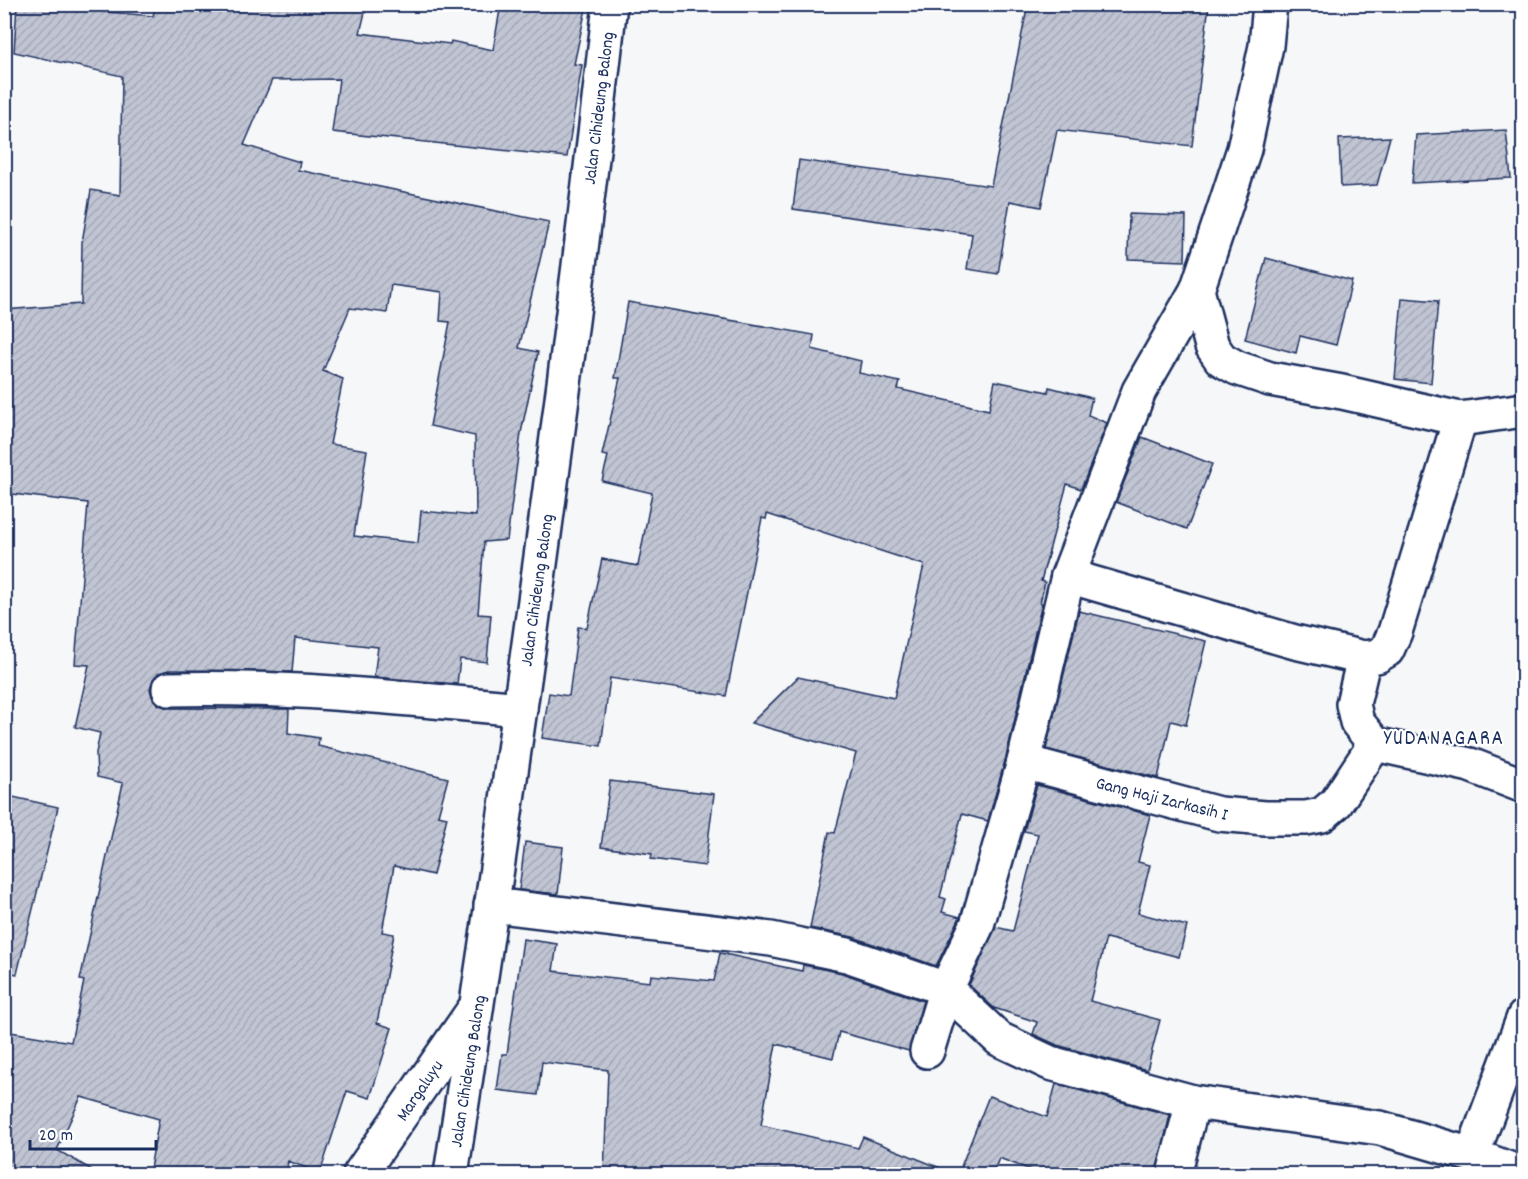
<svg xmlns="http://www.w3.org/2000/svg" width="1528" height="1179" viewBox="0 0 1528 1179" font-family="Dekko,sans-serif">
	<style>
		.building { fill: url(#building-hatch); stroke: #1b2f5e; stroke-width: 1.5; fill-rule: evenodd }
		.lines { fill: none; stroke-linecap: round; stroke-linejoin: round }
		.street-casing { stroke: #1b2f5e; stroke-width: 38 }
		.secondary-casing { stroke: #1b2f5e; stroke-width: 38 }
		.street { stroke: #fff; stroke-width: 33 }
		.secondary { stroke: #fff; stroke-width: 33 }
		.labels { text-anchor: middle; stroke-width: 4.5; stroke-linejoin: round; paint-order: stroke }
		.street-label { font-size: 18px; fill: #1b2f5e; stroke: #fff }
		.quarter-label { font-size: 21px; letter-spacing: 1.5px; fill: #1b2f5e; stroke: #fff }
	</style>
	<defs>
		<pattern id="building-hatch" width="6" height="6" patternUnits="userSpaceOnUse" patternTransform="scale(1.5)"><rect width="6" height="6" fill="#c0c4d3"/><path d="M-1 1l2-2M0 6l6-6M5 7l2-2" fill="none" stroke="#a4a9b8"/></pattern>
	</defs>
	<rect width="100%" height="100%" fill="#f6f7f9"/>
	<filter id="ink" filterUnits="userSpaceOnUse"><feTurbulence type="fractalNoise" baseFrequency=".0167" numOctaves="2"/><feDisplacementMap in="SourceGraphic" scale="12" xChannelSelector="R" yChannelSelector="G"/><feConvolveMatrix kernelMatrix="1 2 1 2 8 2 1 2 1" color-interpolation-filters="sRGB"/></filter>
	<g filter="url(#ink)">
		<g class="building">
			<path d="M 17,4 L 153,16 L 156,4 L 367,4 L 360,33 L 450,44 L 451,41 L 493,50 L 501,4 L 587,4 L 574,64 L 582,65 L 567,157 L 332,132 L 339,79 L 272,80 L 244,145 L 300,162 L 298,170 L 549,222 L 519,348 L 538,352 L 521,433 L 507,540 L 484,542 L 478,614 L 491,615 L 487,662 L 460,659 L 457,684 L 374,677 L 378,647 L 295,638 L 292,672 L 169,670 L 159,673 L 153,679 L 150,689 L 153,699 L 159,705 L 169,708 L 289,709 L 288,733 L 319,738 L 318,746 L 448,778 L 438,815 L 447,817 L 433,875 L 394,866 L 382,932 L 394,934 L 377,1023 L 392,1028 L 370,1098 L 347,1091 L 320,1173 L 288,1161 L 286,1174 L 149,1174 L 159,1119 L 81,1097 L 57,1150 L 99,1174 L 4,1174 L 4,1031 L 71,1042 L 84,981 L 80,980 L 123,783 L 97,777 L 96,753 L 100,733 L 75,727 L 89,665 L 75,664 L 88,503 L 4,493 L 4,310 L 81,304 L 82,242 L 91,190 L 120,195 L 122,76 L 14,52 ZM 391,285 L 442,292 L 440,321 L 450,322 L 430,426 L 475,436 L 476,516 L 421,511 L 418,543 L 354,536 L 367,450 L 330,444 L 343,379 L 323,371 L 350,308 L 387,313 Z"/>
			<path d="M 1028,4 L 1209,4 L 1192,146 L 1057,130 L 1041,207 L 1010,201 L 998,274 L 967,269 L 972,234 L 793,209 L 799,160 L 991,186 Z"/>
			<path d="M 1506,130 L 1511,178 L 1412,183 L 1416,135 Z"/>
			<path d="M 1390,137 L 1377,185 L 1341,187 L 1339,139 Z"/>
			<path d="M 1129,214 L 1186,216 L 1185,261 L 1128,259 Z"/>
			<path d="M 1266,258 L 1352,281 L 1336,345 L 1300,336 L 1296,353 L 1245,339 Z"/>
			<path d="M 1402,298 L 1438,301 L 1431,383 L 1395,379 Z"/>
			<path d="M 628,302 L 814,335 L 812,349 L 861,361 L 859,373 L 900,382 L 898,389 L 989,410 L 995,381 L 1048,392 L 1049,387 L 1092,398 L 1088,415 L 1107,423 L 1081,489 L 1067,484 L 1041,581 L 1045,582 L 1040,603 L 1042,603 L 1006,757 L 988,821 L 962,814 L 940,897 L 946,899 L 942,912 L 960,917 L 936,966 L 853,937 L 810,928 L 829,832 L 835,833 L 856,753 L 751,723 L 798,677 L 894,698 L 924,565 L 767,514 L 766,519 L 762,518 L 726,696 L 610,678 L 601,746 L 542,738 L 549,693 L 569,696 L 578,627 L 587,628 L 602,559 L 638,566 L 652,493 L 602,481 L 608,456 L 602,455 L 620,378 L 615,378 Z"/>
			<path d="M 1142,437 L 1212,464 L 1187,529 L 1116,502 Z"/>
			<path d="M 1079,611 L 1206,641 L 1186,725 L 1171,721 L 1158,778 L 1046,749 Z"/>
			<path d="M 610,781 L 714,794 L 705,866 L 651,859 L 652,854 L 601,847 Z"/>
			<path d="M 1037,785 L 1150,815 L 1138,862 L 1150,865 L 1138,913 L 1187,926 L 1179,957 L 1106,938 L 1090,1001 L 1160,1020 L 1147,1070 L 1057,1045 L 1033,1034 L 1037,1022 L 994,1008 L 969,985 L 996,927 L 1013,931 L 1038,834 L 1024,831 Z"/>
			<path d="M 4,795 L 58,807 L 17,974 L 4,972 Z"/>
			<path d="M 525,842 L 563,847 L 558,894 L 519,890 Z"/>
			<path d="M 523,939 L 557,944 L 553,971 L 650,982 L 651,975 L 714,981 L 720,953 L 802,971 L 803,965 L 842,973 L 923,1001 L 909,1051 L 839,1032 L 833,1058 L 776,1044 L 761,1125 L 858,1148 L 863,1137 L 953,1173 L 953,1174 L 604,1174 L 608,1070 L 542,1062 L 538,1095 L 497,1090 L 502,1054 L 507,1054 Z"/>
			<path d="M 1056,1084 L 1170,1115 L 1156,1174 L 1041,1174 L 999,1158 L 993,1174 L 958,1174 L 989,1096 L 1047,1117 Z"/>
		</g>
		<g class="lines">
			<g class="street-casing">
				<g id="street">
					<path d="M 1197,290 L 1212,346 L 1221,359 L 1237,368 L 1270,379 L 1342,392 L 1460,419 L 1524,410"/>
					<path d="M 1068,576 L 1295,642 L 1364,658 L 1377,656 L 1387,650 L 1395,632 L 1460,419"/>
					<path d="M 1364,658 L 1353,704 L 1357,722 L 1375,744 L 1470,765 L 1524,786"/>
					<path d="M 169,689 C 287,686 403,698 520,709"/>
					<path d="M 1024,762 L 1219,814 L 1265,818 L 1306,818 L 1322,815 L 1336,803 L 1375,744"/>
					<path d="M 491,905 L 771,939 L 847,955 L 946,989 L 977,925 L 1024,762 L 1068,576 L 1139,391 L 1197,290 L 1219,225 L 1244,149 L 1266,46 L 1270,4"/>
					<path d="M 927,1051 L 946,989 L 999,1039 L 1050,1063 L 1193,1102 L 1380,1128 L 1472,1155 L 1522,1174"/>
					<path d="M 1472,1155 L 1524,1017"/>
					<path d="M 1174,1174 L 1193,1102"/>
				</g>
			</g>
			<g class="secondary-casing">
				<g id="secondary">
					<path d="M 360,1174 L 473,1011"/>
					<path d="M 451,1174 C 511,786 566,396 610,4"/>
				</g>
			</g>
			<use href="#street" class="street"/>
			<use href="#secondary" class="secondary"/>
		</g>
	</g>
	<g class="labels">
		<g class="street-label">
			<text transform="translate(598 108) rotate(-83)" y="6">Jalan Cihideung Balong</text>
			<text transform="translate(536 590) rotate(-82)" y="6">Jalan Cihideung Balong</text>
			<text transform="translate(1162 798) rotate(14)" y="6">Gang Haji Zarkasih I</text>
			<text transform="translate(467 1071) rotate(-81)" y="6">Jalan Cihideung Balong</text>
			<text transform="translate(419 1090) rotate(-56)" y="6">Margaluyu</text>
		</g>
		<g class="quarter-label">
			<text x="1444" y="744">YUDANAGARA</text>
		</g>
	</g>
	<rect width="1528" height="1179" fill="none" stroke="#fff" stroke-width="24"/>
	<rect x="12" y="12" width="1504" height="1155" fill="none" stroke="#1b2f5e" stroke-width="2" filter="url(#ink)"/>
	<path d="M30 1140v9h126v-9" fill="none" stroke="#1b2f5e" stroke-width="3"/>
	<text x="39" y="1140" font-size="18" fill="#1b2f5e" stroke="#ffffff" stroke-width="4.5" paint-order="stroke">20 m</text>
</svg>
